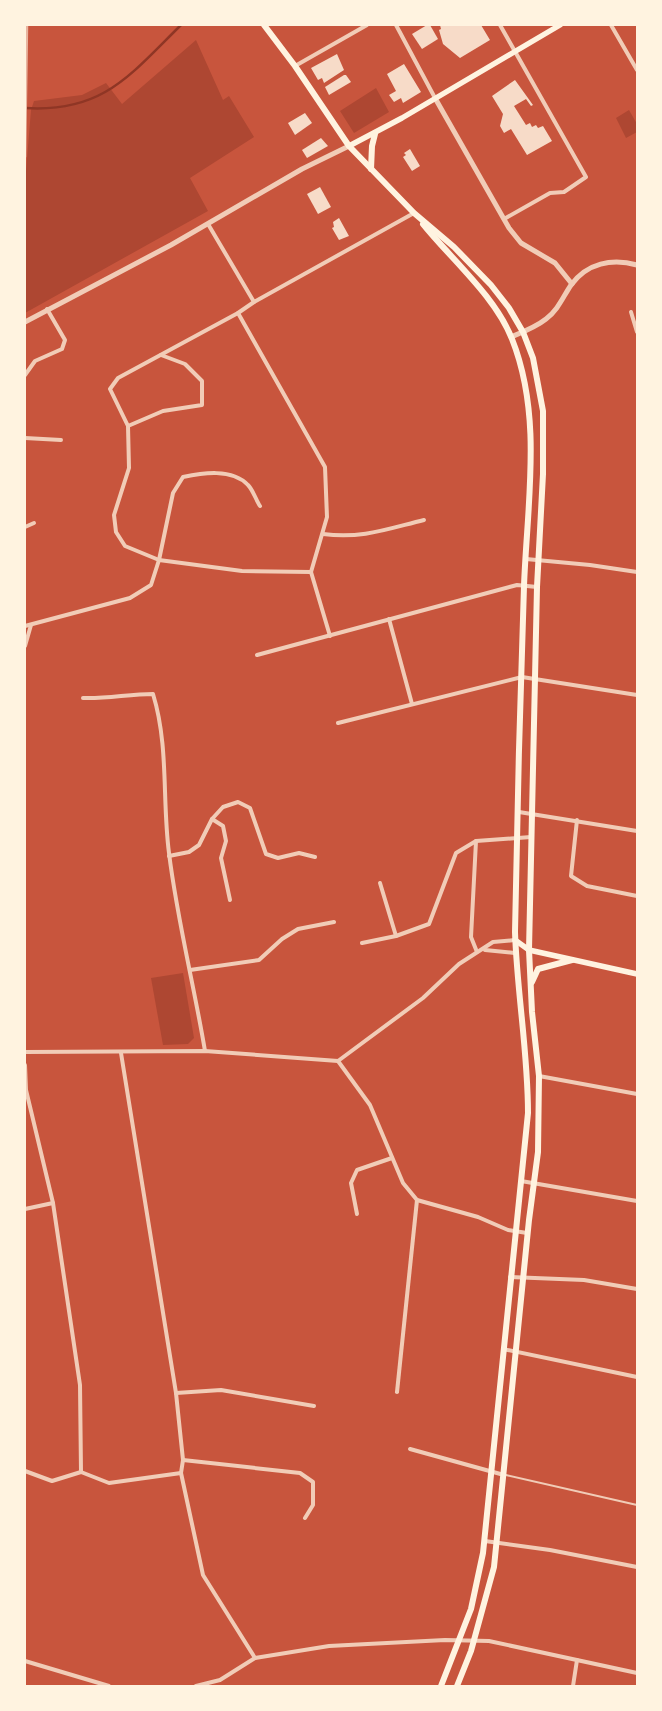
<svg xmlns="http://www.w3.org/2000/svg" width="662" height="1711" viewBox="0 0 662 1711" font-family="Cabin,sans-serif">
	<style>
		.green { fill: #ae4732 }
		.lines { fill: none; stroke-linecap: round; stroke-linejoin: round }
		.stream { stroke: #8f3625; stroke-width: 2.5 }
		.building { fill: #f7dbc8 }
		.service { stroke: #f1ccb7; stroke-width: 2 }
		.minor { stroke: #f1ccb7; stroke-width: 4 }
		.tertiary { stroke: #f1ccb7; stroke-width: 5 }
		.secondary { stroke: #fff3e0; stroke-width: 5.5 }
		.primary { stroke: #fff3e0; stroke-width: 6 }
		.rail { stroke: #e9b49f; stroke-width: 2.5 }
	</style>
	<rect width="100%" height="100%" fill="#c8553d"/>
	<g class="green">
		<path d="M 196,40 L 223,100 L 229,96 L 254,137 L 190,178 L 208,211 L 25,313 L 25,184 L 31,110 L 34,101 L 82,95 L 106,83 L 122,104 Z"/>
		<path d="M 376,88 L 389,112 L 354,133 L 340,111 Z"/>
		<path d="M 629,110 L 637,124 L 637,132 L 626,138 L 616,118 Z"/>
		<path d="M 183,973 L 194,1038 L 188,1044 L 163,1045 L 151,978 Z"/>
	</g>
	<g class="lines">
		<path class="stream" d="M 25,108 C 103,113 130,75 181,25"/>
	</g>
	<g class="building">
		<path d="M 427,25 L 430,25 L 438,39 L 422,49 L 412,34 Z"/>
		<path d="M 440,25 L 481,25 L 490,40 L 460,58 L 443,44 L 439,30 L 441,29 Z"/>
		<path d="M 337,54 L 344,70 L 324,83 L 322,78 L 318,80 L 311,68 Z"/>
		<path d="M 404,64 L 421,92 L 403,103 L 401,98 L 394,102 L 389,95 L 396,91 L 387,74 Z"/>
		<path d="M 344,75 L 346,75 L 351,82 L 329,95 L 325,87 Z"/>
		<path d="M 515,80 L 533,105 L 531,106 L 526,99 L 514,106 L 526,125 L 530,123 L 532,127 L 536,125 L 538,128 L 543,126 L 552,141 L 527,155 L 511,129 L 504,133 L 500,126 L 503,114 L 492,96 Z"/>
		<path d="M 305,113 L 312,123 L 295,135 L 288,123 Z"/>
		<path d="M 321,138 L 328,146 L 307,158 L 302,150 Z"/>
		<path d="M 410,149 L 420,166 L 412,171 L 403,157 L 406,155 L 404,153 Z"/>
		<path d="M 320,187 L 331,207 L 318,214 L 307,194 Z"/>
		<path d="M 339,218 L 349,236 L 339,240 L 332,228 L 334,227 L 333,222 Z"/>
	</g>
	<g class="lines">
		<path class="service" d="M 506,1475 L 637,1505"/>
		<g class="minor">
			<path d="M 396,25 L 435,98"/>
			<path d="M 500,25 L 586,177 L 564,192 L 550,193 L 504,219"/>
			<path d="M 611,25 L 637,70"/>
			<path d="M 295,66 L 367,25"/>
			<path d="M 208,224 L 254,302"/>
			<path d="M 631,312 L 637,332"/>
			<path d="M 238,313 L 325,467 L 327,517 L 311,572"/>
			<path d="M 161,355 L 185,364 L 202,381 L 202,405 L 163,411 L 128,426 L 129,468 L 114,515 L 116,532 L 125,546 L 159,560 L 242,571 L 311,572"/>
			<path d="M 25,375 L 35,361 L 62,349 L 65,340 L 47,309"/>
			<path d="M 128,426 L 110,389 L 118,378 L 238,313 L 254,302 L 414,213"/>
			<path d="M 25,438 L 61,440"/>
			<path d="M 25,527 L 34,523"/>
			<path d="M 323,534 C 362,539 387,529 424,520"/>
			<path d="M 526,559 L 590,565 L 637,572"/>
			<path d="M 311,572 L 330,636"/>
			<path d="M 389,619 L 412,704"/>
			<path d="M 25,626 L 130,598 L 151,585 L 159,560 L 173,493 L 183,477 C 202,473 232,468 248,485 C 253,490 256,500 260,506"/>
			<path d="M 25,646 L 31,625"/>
			<path d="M 257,655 L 517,585 L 537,587"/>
			<path d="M 83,698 C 107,699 129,694 153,694 C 169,746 162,800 169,853 C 177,919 194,985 205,1051"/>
			<path d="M 338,723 L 522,677 L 637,695"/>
			<path d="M 519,812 L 637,831"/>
			<path d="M 212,819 L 223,826 L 226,841 L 221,858 L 230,900"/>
			<path d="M 577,820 L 571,876 L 587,886 L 637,896"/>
			<path d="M 476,841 L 471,937 L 477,952"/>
			<path d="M 169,856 L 189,852 L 199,845 L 212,819 L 223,807 L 238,802 L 250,808 L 266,854 L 278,858 L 299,853 L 315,857"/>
			<path d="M 380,883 L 396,936"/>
			<path d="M 362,943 L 396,936 L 429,924 L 456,853 L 476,841 L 531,837"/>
			<path d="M 485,950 L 515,953"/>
			<path d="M 190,970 L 259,960 L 282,939 L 298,929 L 334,922"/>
			<path d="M 25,1052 L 205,1051 L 338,1061 L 423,998 L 459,964 L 493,942 L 515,940"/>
			<path d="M 121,1053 L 176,1393 L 183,1460 L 181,1473 L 203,1575 L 255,1658"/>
			<path d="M 338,1061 L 370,1105 L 403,1183 L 417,1200 L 478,1217 L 508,1230 L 527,1233"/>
			<path d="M 25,1065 L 26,1090 L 53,1203 L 80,1385 L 81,1472"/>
			<path d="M 539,1076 L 637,1094"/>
			<path d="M 521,1181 L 637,1201"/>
			<path d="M 25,1209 L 53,1203"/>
			<path d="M 357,1214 L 351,1183 L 357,1170 L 392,1158"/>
			<path d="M 510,1277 L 584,1280 L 637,1289"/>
			<path d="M 503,1349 L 637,1377"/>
			<path d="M 397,1392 L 417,1200"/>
			<path d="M 176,1393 L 221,1390 L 314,1406"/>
			<path d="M 410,1449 L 504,1475"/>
			<path d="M 183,1460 L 300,1473 L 313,1482 L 313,1505 L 305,1518"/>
			<path d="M 25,1471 L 52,1481 L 81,1472"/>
			<path d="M 81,1472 L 109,1483 L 181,1473"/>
			<path d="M 485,1541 L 550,1550 L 637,1567"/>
			<path d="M 25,1661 L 109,1686"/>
			<path d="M 196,1686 L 220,1680 L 255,1658 L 329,1646 L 445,1640 L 489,1641 L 637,1673"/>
			<path d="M 573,1686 L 577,1660"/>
		</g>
		<g class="tertiary">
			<path d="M 435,98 L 509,228 L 521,243 L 555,263 L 572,284"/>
			<path d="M 25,322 L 171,245 L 302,169 L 349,146"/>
			<path d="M 511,337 C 523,332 536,327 546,319 C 558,310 563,297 571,285 C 587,263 612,258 637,265"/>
		</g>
		<g class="secondary">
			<path d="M 349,146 L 402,118 L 560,25"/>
			<path d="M 515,940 L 529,950 L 637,974"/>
		</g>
		<g class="primary">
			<path d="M 264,25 L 295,66 L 349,146 L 414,213 L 454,247 L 491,285 L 509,308 L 523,332 L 533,358 L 543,411 L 543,474 L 537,587 L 529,950 L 532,1012 L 539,1076 L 538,1152 L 529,1220 L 494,1567 L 471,1651 L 457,1686"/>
			<path d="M 371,169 L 372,146 L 375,134"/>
			<path d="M 423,224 C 452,260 495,296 512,339 C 543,417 527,504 524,586 C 520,701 517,817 515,932 C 517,993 528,1052 528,1113 L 483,1553 L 471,1609 L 441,1686"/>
			<path d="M 532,982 L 538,969 L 572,960"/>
		</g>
		<path class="rail" d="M 25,157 L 27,25"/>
	</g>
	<rect width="662" height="1711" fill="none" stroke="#fff3e0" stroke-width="52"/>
</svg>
